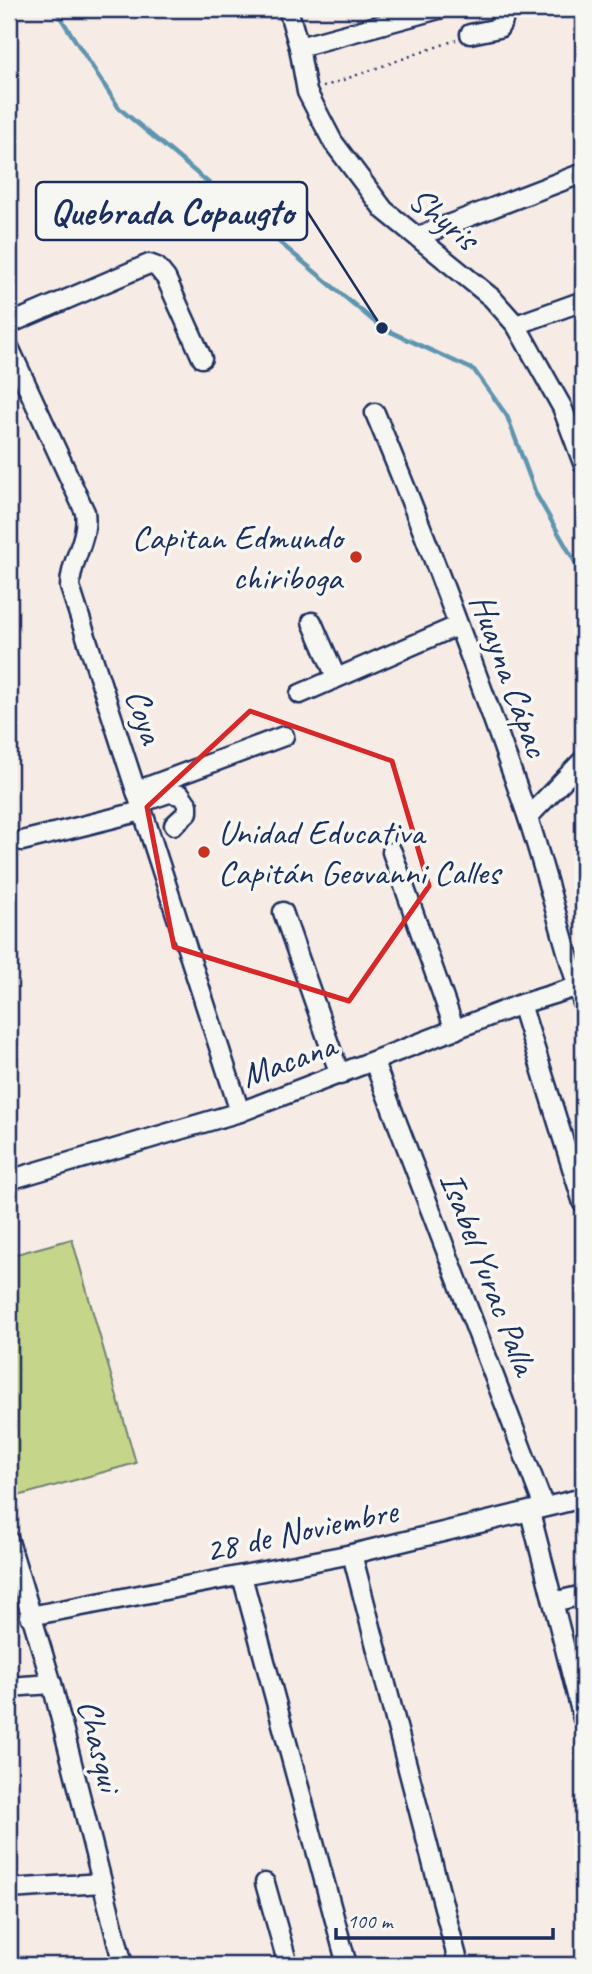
<svg xmlns="http://www.w3.org/2000/svg" width="592" height="1974" viewBox="0 0 592 1974" font-family="Caveat,sans-serif">
	<style>
		.green { fill: #c5d589; stroke: #708274; stroke-width: 2 }
		.lines { fill: none; stroke-linecap: round; stroke-linejoin: round }
		.stream { stroke: #5e95b0; stroke-width: 4.5 }
		.minor-casing { stroke: #1b2f5e; stroke-width: 23 }
		.path { stroke: #1b2f5e; stroke-width: 2.5; stroke-dasharray: 2 5; stroke-linecap: butt }
		.minor { stroke: #f6f6f2; stroke-width: 18 }
		.marked { fill: none; stroke: #d62828; stroke-width: 5; stroke-linejoin: round }
		.poi-dot { fill: #c8321e; stroke: #f6f6f2; stroke-width: 2.5 }
		.labels { text-anchor: middle; stroke-width: 7; stroke-linejoin: round; paint-order: stroke }
		.street-label { font-size: 35px; fill: #1b2f5e; stroke: #f6f6f2 }
		.poi-label { font-size: 35px; fill: #1b2f5e; stroke: #f6f6f2; text-anchor: end }
		.leader { fill: none; stroke: #1b2f5e; stroke-width: 2.5 }
		.callout-dot { fill: #1b2f5e; stroke: #f6f6f2; stroke-width: 2.5 }
		.callout { fill: #f6f6f2; stroke: #1b2f5e; stroke-width: 2.5 }
		.callout-label { font-size: 37px; text-anchor: middle; font-weight: bold; fill: #1b2f5e }
	</style>
	<rect width="100%" height="100%" fill="#f7ebe6"/>
	<filter id="ink" filterUnits="userSpaceOnUse"><feTurbulence type="fractalNoise" baseFrequency=".0143" numOctaves="2"/><feDisplacementMap in="SourceGraphic" scale="14" xChannelSelector="R" yChannelSelector="G"/><feConvolveMatrix kernelMatrix="1 2 1 2 8 2 1 2 1" color-interpolation-filters="sRGB"/></filter>
	<g filter="url(#ink)">
		<path class="green" d="M 72,1239 L 136,1463 L 11,1498 L 9,1256 Z"/>
		<g class="lines">
			<path class="stream" d="M 55,9 L 119,108 L 382,328 L 474,370 L 507,416 L 536,494 L 583,576"/>
			<g class="minor-casing">
				<g id="minor">
					<path d="M 288,9 L 299,47 L 307,92 L 333,142 L 384,210 L 492,298 L 516,325 L 562,407 L 583,463"/>
					<path d="M 470,34 L 499,28 L 503,21 L 499,9"/>
					<path d="M 299,47 L 439,9"/>
					<path d="M 419,236 L 583,173"/>
					<path d="M 9,324 L 149,264 L 157,267 L 166,278 L 202,358"/>
					<path d="M 516,325 L 583,301"/>
					<path d="M 9,347 L 85,512 C 89,540 70,560 70,587 L 240,1112"/>
					<path d="M 375,413 C 430,545 480,680 527,815 C 548,877 562,941 583,1003"/>
					<path d="M 312,622 L 336,677"/>
					<path d="M 300,694 L 457,626"/>
					<path d="M 136,791 L 284,736"/>
					<path d="M 140,803 L 169,793 L 181,795 L 188,805 L 188,812 L 174,825"/>
					<path d="M 528,817 L 583,760"/>
					<path d="M 22,841 L 142,811"/>
					<path d="M 392,852 L 455,1030"/>
					<path d="M 283,912 L 340,1075"/>
					<path d="M 521,1004 L 583,1203"/>
					<path d="M 374,1062 L 544,1507"/>
					<path d="M 9,1180 L 240,1112 L 521,1004 L 583,985"/>
					<path d="M 530,1512 L 583,1719"/>
					<path d="M 9,1541 L 52,1684 L 123,1965"/>
					<path d="M 352,1554 L 459,1965"/>
					<path d="M 242,1576 L 347,1965"/>
					<path d="M 553,1602 L 583,1595"/>
					<path d="M 30,1616 L 352,1554 L 583,1498"/>
					<path d="M 9,1687 L 52,1684"/>
					<path d="M 265,1883 L 288,1965"/>
					<path d="M 9,1889 L 102,1883"/>
				</g>
			</g>
			<path class="path" d="M 323,87 L 456,40"/>
			<use href="#minor" class="minor"/>
		</g>
	</g>
	<path class="marked" d="M 250,711 L 392,761 L 429,886 L 349,1001 L 174,947 L 147,807 Z"/>
	<g class="poi-dot">
		<circle cx="356" cy="557" r="7"/>
		<circle cx="204" cy="852" r="7"/>
	</g>
	<g class="labels">
		<g class="street-label">
			<text transform="translate(444 218) rotate(39)" y="12">Shyris</text>
			<text transform="translate(510 675) rotate(70)" y="12">Huayna Cápac</text>
			<text transform="translate(145 716) rotate(72)" y="12">Coya</text>
			<text transform="translate(288 1060) rotate(-20)" y="12">Macana</text>
			<text transform="translate(489 1273) rotate(69)" y="12">Isabel Yurac Palla</text>
			<text transform="translate(301 1530) rotate(-12)" y="12">28 de Noviembre</text>
			<text transform="translate(100 1745) rotate(76)" y="12">Chasqui</text>
		</g>
		<g class="poi-label">
			<text x="342" y="549">Capitan Edmundo<tspan x="342" dy="40">chiriboga</tspan></text>
			<text x="218" y="844" text-anchor="start">Unidad Educativa<tspan x="218" dy="40">Capitán Geovanni Calles</tspan></text>
		</g>
	</g>
	<path class="leader" d="M382 328L307 211"/>
	<circle class="callout-dot" cx="382" cy="328" r="7"/>
	<rect class="callout" x="36" y="182" width="271" height="58" rx="7"/>
	<g class="callout-label">
		<text x="172" y="224">Quebrada Copaugto</text>
	</g>
	<rect width="592" height="1974" fill="none" stroke="#f6f6f2" stroke-width="35"/>
	<rect x="18" y="18" width="557" height="1939" fill="none" stroke="#1b2f5e" stroke-width="2.5" filter="url(#ink)"/>
	<path d="M336 1928v10h217v-10" fill="none" stroke="#1b2f5e" stroke-width="3.5"/>
	<text x="347" y="1928" font-size="21" fill="#1b2f5e" stroke="#f6f6f2" stroke-width="5" paint-order="stroke">100 m</text>
</svg>
